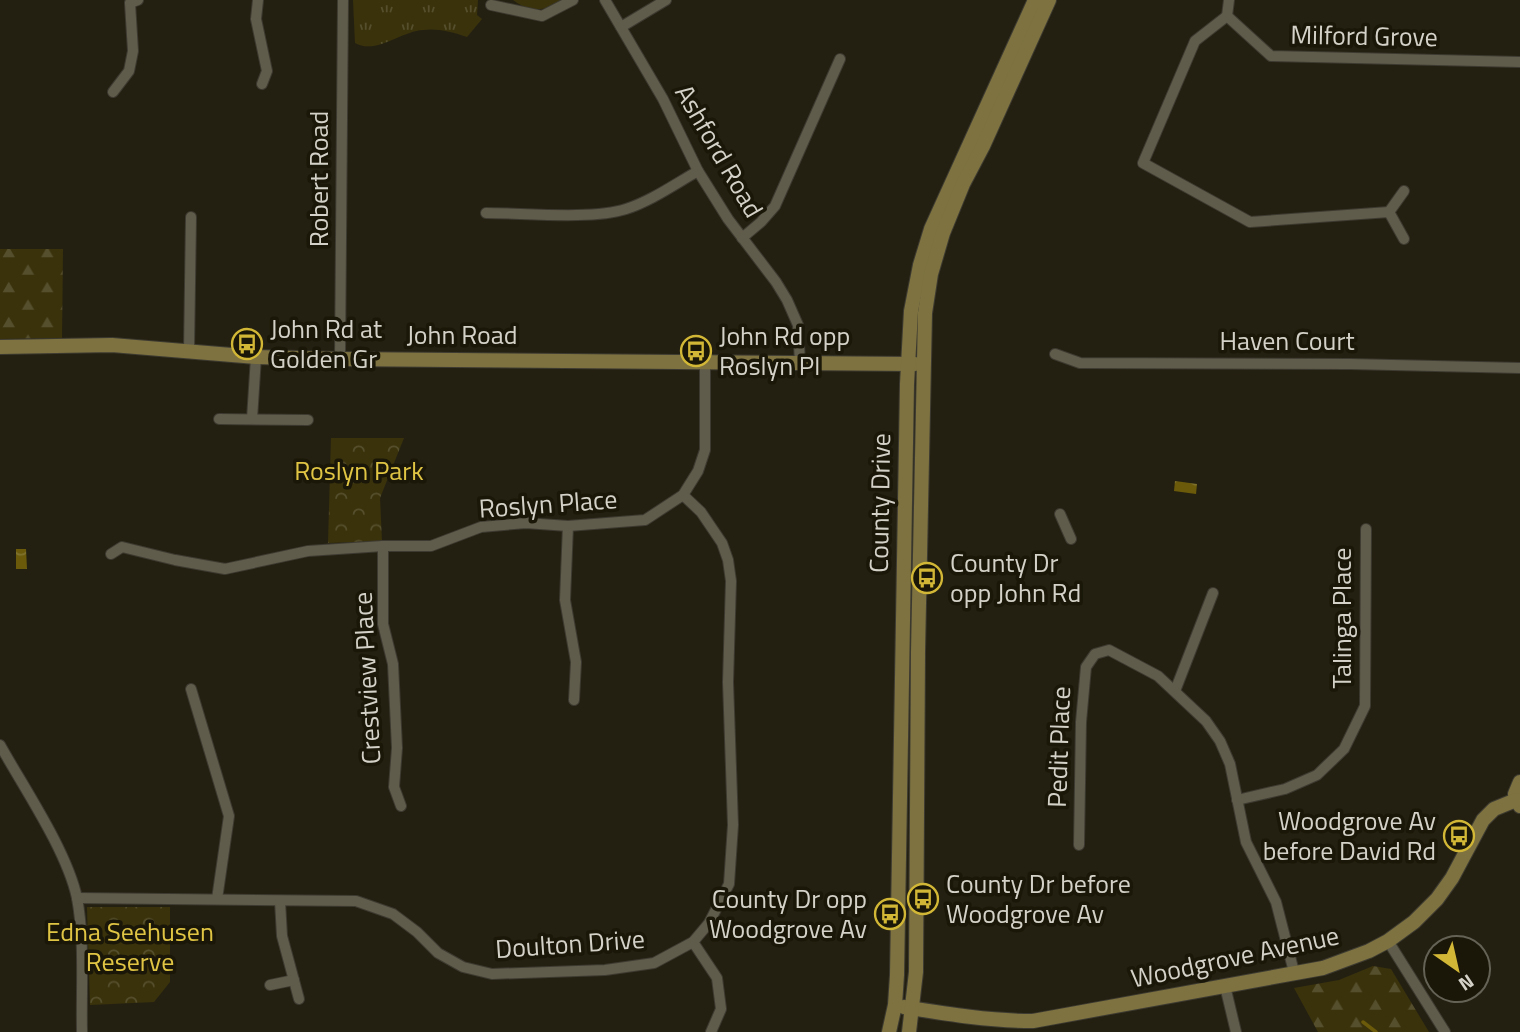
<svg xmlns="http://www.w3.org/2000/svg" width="1520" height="1032" viewBox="0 0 1520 1032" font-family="'Titillium Web',sans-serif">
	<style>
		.grass { fill: url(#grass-tufts) }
		.forest { fill: url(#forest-firs) }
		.park { fill: url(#park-crowns) }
		.water { fill: url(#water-waves) }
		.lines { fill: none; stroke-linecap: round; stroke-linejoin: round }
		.stream { stroke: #6a5a0a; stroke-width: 3.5 }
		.street-casing { stroke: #3d3a31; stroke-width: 12 }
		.secondary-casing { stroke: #3d3a31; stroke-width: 16 }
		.street { stroke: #605c4b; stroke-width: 10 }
		.secondary { stroke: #7d7240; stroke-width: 14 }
		.labels { text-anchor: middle; stroke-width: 7; stroke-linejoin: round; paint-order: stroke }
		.street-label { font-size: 26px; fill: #d4d2c8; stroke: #1a1708 }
		.poi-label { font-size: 26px; fill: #d4d2c8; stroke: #1a1708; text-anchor: start }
		.park-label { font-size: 26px; fill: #e0c544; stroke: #1a1708 }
	</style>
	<defs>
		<pattern id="grass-tufts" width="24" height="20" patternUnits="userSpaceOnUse" patternTransform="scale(1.75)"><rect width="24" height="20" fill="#3a320b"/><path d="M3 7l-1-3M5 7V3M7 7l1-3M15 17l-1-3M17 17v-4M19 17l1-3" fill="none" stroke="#564f2d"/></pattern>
		<pattern id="forest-firs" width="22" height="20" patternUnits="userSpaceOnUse" patternTransform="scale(1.75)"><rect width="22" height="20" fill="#3a320b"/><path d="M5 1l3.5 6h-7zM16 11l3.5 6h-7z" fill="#564f2d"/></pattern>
		<pattern id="park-crowns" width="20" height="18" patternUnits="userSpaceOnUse" patternTransform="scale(1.75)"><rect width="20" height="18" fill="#3a320b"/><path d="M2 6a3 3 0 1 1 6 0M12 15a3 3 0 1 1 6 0" fill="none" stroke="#564f2d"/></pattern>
		<pattern id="water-waves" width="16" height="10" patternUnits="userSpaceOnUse" patternTransform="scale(1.75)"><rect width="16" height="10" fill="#6a5a0a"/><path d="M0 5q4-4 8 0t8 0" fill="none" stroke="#7e712c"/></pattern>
	</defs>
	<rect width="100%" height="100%" fill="#242011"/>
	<g class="grass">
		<path d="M 353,0 L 478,0 L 477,15 L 482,19 L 467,37 C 452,32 438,28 423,30 C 401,31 376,55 355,43 Z"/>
		<path d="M 513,0 L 567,0 C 546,9 533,15 513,0 Z"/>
	</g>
	<g class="forest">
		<path d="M 0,249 L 63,249 L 62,338 L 0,339 Z"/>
		<path d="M 1373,966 L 1391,969 L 1429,1032 L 1318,1032 L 1294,988 L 1339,980 Z"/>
	</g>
	<g class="park">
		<path d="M 331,438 L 404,438 L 380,498 L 382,541 L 328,543 Z"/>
		<path d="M 87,907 L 170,907 L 170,982 L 154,1002 L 90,1005 Z"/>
	</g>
	<g class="water">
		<path d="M 1175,481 L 1197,484 L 1196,494 L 1174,491 Z"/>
		<path d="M 16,549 L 26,549 L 27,569 L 16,569 Z"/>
	</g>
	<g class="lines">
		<path class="stream" d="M 1363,1022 L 1376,1032"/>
		<g class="street-casing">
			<g id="street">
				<path d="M 258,0 L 256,19 L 267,71 L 262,84"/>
				<path d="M 605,0 L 663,99 L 698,171 L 728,219 L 776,282 L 787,300 L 798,325 L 800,363"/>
				<path d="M 491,5 L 542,16 L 573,0"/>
				<path d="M 1227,16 L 1229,0"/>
				<path d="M 621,27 L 666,0"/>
				<path d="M 113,92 L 129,71 L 133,51 L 130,3 L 138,0"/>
				<path d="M 1389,212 L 1250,222 L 1143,163 L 1195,41 L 1227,16 L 1271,56 L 1520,62"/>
				<path d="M 486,213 C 524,213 592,220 626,209 C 651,201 675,184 698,171"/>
				<path d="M 742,238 L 761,222 L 775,206 L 840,59"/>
				<path d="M 1404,239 L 1389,212 L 1404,191"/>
				<path d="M 189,351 L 191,217"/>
				<path d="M 1055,354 L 1080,363 L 1350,364 L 1520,368"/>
				<path d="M 340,359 L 343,0"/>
				<path d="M 219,419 L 308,420"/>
				<path d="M 252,419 L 256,357"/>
				<path d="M 1060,514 L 1071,539"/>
				<path d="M 568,526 L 565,600 L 576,662 L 574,700"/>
				<path d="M 383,546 L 383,624 L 393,664 L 397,748 L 394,787 L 401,806"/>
				<path d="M 111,554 L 122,547 L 175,560 L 225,569 L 308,551 L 383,546 L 431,546 L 481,527 L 526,523 L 568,526 L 645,520 L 683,495 L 698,471 L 705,450 L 705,361"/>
				<path d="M 191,689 L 229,816 L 217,899"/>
				<path d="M 1175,691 L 1213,593"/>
				<path d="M 0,745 C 24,788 67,851 77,898 C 85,941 81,989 82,1032"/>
				<path d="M 1237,800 L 1285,789 L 1317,775 L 1344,749 L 1365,706 L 1366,529"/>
				<path d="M 1079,845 L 1081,722 L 1086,667 L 1095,654 L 1109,650 L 1158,676 L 1206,721 L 1220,741 L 1230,764 L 1246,842 L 1276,902 L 1294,972"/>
				<path d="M 77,898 L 356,901 L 393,914 L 417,932 L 438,953 L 463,967 L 492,974 L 605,970 L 654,963 L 693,942 L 709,923 L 729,884 L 733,825 L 728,682 L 731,581 L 728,560 L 722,543 L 701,512 L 683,495"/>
				<path d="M 280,901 L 282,936 L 299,999"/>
				<path d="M 1388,941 L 1445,1032"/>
				<path d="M 693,942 L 717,978 L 721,1009 L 711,1032"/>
				<path d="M 270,985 L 294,980"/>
				<path d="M 1225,986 L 1236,1032"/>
			</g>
		</g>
		<g class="secondary-casing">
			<g id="secondary">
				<path d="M 0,347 L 112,345 L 256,357 L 340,359 L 915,364"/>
				<path d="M 1520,806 L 1515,794 L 1520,782"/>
				<path d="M 904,1007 C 947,1014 989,1021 1033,1021 L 1323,968 L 1369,951 L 1388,941 L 1414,922 L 1437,899 L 1452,878 L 1483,820 L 1494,809 L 1516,800"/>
				<path d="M 889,1032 L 895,1005 L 897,975 L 907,384 L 911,311 L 920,265 L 931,229 L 1035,0"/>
				<path d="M 909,1032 L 916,972 L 918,652 L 925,313 L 931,274 L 943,233 L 963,184 L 983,146 L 1049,0"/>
			</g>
		</g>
		<use href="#street" class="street"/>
		<use href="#secondary" class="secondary"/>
	</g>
	<defs>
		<g id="bus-ring" transform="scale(1.575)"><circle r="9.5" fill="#1a1708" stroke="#d2b736" stroke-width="1.5"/><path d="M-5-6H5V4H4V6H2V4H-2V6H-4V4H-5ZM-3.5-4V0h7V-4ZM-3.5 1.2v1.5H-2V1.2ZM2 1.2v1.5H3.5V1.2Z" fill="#d2b736"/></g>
	</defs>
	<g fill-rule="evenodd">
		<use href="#bus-ring" x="247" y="344"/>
		<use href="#bus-ring" x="696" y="351"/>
		<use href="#bus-ring" x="927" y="578"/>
		<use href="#bus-ring" x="1459" y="836"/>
		<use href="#bus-ring" x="923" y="899"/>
		<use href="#bus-ring" x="890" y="914"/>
	</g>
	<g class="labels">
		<g class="street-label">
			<text transform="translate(1364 36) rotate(1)" y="9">Milford Grove</text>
			<text transform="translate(719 151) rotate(60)" y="9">Ashford Road</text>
			<text transform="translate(319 179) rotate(-90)" y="9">Robert Road</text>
			<text x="462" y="344">John Road</text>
			<text x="1287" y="350">Haven Court</text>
			<text transform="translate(880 503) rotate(-89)" y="9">County Drive</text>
			<text transform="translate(548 504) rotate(-4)" y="9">Roslyn Place</text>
			<text transform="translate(1342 618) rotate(-90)" y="9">Talinga Place</text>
			<text transform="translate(367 678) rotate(-93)" y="9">Crestview Place</text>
			<text transform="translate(1059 747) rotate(-88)" y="9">Pedit Place</text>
			<text transform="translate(570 944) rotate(-4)" y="9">Doulton Drive</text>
			<text transform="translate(1235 957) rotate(-12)" y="9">Woodgrove Avenue</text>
		</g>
		<g class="poi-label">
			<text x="270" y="338">John Rd at<tspan x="270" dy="30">Golden Gr</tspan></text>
			<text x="719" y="345">John Rd opp<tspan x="719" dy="30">Roslyn Pl</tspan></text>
			<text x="950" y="572">County Dr<tspan x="950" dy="30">opp John Rd</tspan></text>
			<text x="1436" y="830" text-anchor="end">Woodgrove Av<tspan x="1436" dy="30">before David Rd</tspan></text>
			<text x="946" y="893">County Dr before<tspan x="946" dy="30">Woodgrove Av</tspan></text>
			<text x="867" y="908" text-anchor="end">County Dr opp<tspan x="867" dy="30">Woodgrove Av</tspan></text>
		</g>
		<g class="park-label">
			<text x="359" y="480">Roslyn Park</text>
			<text x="130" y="941">Edna Seehusen<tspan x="130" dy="30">Reserve</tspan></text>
		</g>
	</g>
	<g transform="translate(1457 969) rotate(146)"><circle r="33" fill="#1a1708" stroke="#646255" stroke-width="2"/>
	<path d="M0-5L12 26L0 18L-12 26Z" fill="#d2b736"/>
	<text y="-10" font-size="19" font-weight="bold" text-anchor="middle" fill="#d4d2c8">N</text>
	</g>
</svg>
